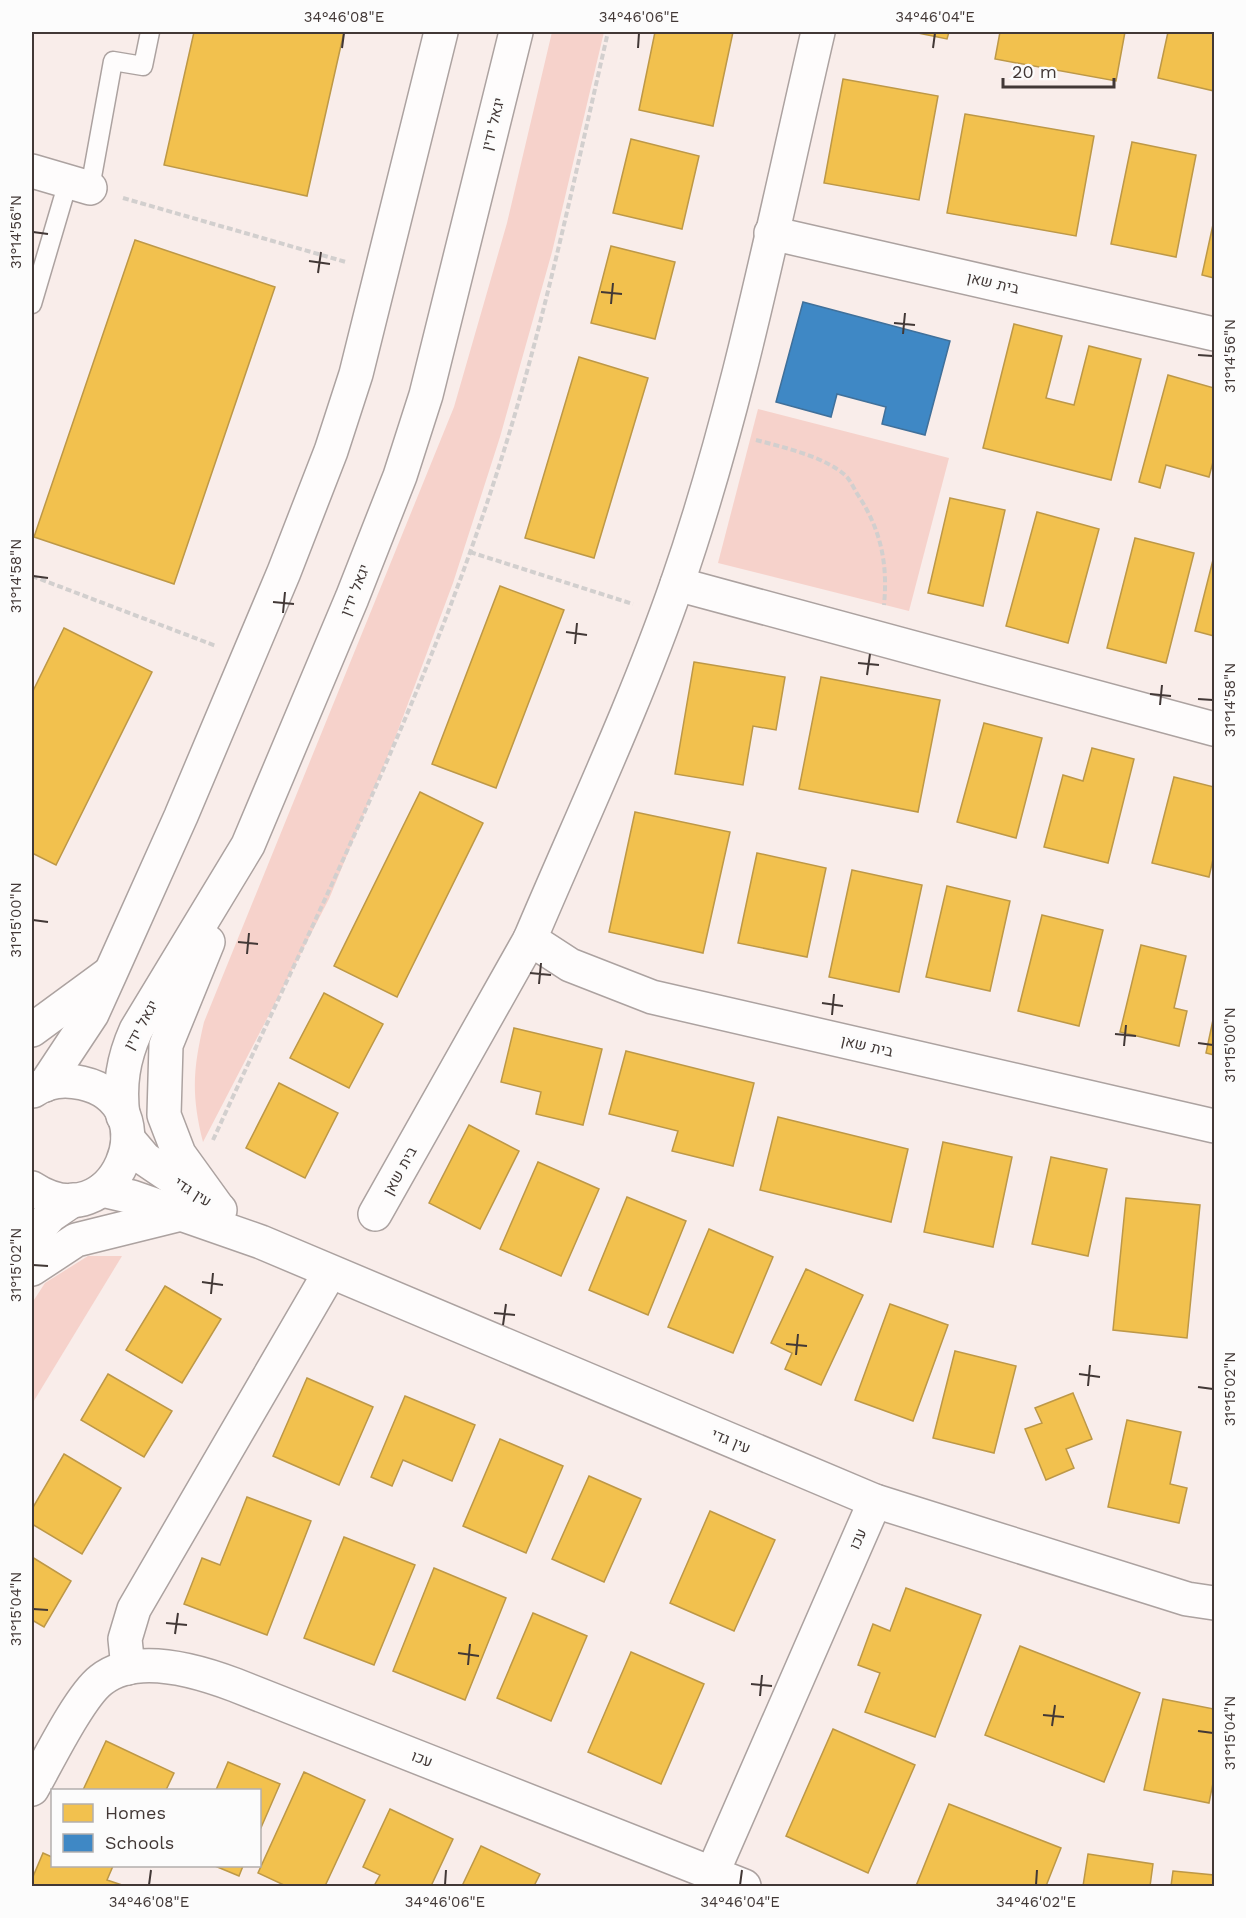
<svg xmlns="http://www.w3.org/2000/svg" width="1246" height="1918" viewBox="0 0 1246 1918" font-family="'Work Sans',Heebo,sans-serif">
	<style>
		.green { fill: #f6d2cb }
		.homes { fill: #f2c14e; stroke: #bd9847; stroke-width: 1.5 }
		.schools { fill: #3f88c5; stroke: #40709a; stroke-width: 1.5 }
		.lines { fill: none; stroke-linecap: round; stroke-linejoin: round }
		.lane-casing { stroke: #aca2a0; stroke-width: 21 }
		.street-casing { stroke: #aca2a0; stroke-width: 36 }
		.secondary-casing { stroke: #aca2a0; stroke-width: 36 }
		.path { stroke: #d2cfce; stroke-width: 4; stroke-dasharray: 6 3; stroke-linecap: butt }
		.lane { stroke: #fefcfc; stroke-width: 18 }
		.street { stroke: #fefcfc; stroke-width: 33 }
		.secondary { stroke: #fefcfc; stroke-width: 33 }
		.ticks { fill: none; stroke: #423836; stroke-width: 2 }
		.labels { text-anchor: middle; stroke-width: 6; stroke-linejoin: round; paint-order: stroke }
		.street-label { font-size: 15px; fill: #423836; stroke: #fcfcfc }
		.neatline { fill: none; stroke: #423836; stroke-width: 2 }
		.ticks-label { font-size: 15px; text-anchor: middle; fill: #423836 }
	</style>
	<rect width="100%" height="100%" fill="#f9edea"/>
	<g class="green">
		<path d="M 552,32 L 604,32 L 552,252 L 500,437 L 453,583 L 394,741 L 329,899 L 203,1142 C 191,1094 193,1069 204,1022 L 454,407 L 507,223 Z"/>
		<path d="M 758,409 L 949,458 L 909,611 L 718,563 Z"/>
		<path d="M 88,1256 L 122,1256 L 32,1404 L 32,1303 L 45,1283 Z"/>
	</g>
	<g class="homes">
		<path d="M 194,32 L 344,32 L 307,196 L 164,165 Z"/>
		<path d="M 655,32 L 733,32 L 713,126 L 639,110 Z"/>
		<path d="M 913,32 L 949,32 L 947,39 Z"/>
		<path d="M 1000,32 L 1125,32 L 1116,81 L 995,59 Z"/>
		<path d="M 1168,32 L 1214,32 L 1214,91 L 1158,78 Z"/>
		<path d="M 843,79 L 938,96 L 919,200 L 824,183 Z"/>
		<path d="M 965,114 L 1094,136 L 1076,236 L 947,213 Z"/>
		<path d="M 631,139 L 699,156 L 682,229 L 613,213 Z"/>
		<path d="M 1132,142 L 1196,155 L 1176,257 L 1111,244 Z"/>
		<path d="M 1214,220 L 1214,278 L 1202,275 Z"/>
		<path d="M 135,240 L 275,287 L 174,584 L 34,537 Z"/>
		<path d="M 611,246 L 675,262 L 655,339 L 591,323 Z"/>
		<path d="M 1014,324 L 1062,336 L 1046,398 L 1074,405 L 1089,346 L 1141,359 L 1111,480 L 983,448 Z"/>
		<path d="M 579,357 L 648,378 L 594,558 L 525,538 Z"/>
		<path d="M 1168,375 L 1214,388 L 1214,458 L 1209,477 L 1166,465 L 1160,488 L 1139,482 Z"/>
		<path d="M 950,498 L 1005,510 L 983,606 L 928,593 Z"/>
		<path d="M 1037,512 L 1099,529 L 1068,643 L 1006,626 Z"/>
		<path d="M 1135,538 L 1194,553 L 1166,663 L 1107,648 Z"/>
		<path d="M 1214,556 L 1214,636 L 1195,631 Z"/>
		<path d="M 500,586 L 564,610 L 496,788 L 432,764 Z"/>
		<path d="M 64,628 L 152,672 L 56,865 L 32,853 L 32,693 Z"/>
		<path d="M 694,662 L 785,677 L 776,730 L 753,726 L 743,785 L 675,774 Z"/>
		<path d="M 821,677 L 940,700 L 918,812 L 799,789 Z"/>
		<path d="M 984,723 L 1042,738 L 1016,838 L 957,822 Z"/>
		<path d="M 1092,748 L 1134,759 L 1108,863 L 1044,847 L 1063,775 L 1083,781 Z"/>
		<path d="M 1174,777 L 1214,787 L 1214,855 L 1209,877 L 1152,863 Z"/>
		<path d="M 420,792 L 483,823 L 397,997 L 334,966 Z"/>
		<path d="M 635,812 L 730,832 L 703,953 L 609,932 Z"/>
		<path d="M 757,853 L 826,868 L 807,957 L 738,943 Z"/>
		<path d="M 852,870 L 922,885 L 899,992 L 829,977 Z"/>
		<path d="M 947,886 L 1010,901 L 990,991 L 926,977 Z"/>
		<path d="M 1042,915 L 1103,930 L 1079,1026 L 1018,1011 Z"/>
		<path d="M 1141,945 L 1186,956 L 1174,1008 L 1187,1011 L 1179,1046 L 1120,1032 Z"/>
		<path d="M 324,993 L 383,1024 L 349,1088 L 290,1058 Z"/>
		<path d="M 1214,1015 L 1214,1055 L 1206,1053 Z"/>
		<path d="M 514,1028 L 602,1049 L 583,1125 L 536,1114 L 541,1092 L 501,1082 Z"/>
		<path d="M 626,1051 L 754,1083 L 733,1166 L 672,1151 L 678,1131 L 609,1114 Z"/>
		<path d="M 279,1083 L 338,1113 L 305,1178 L 246,1148 Z"/>
		<path d="M 778,1117 L 908,1149 L 891,1222 L 760,1190 Z"/>
		<path d="M 469,1125 L 519,1151 L 480,1229 L 429,1203 Z"/>
		<path d="M 943,1142 L 1012,1157 L 993,1247 L 924,1232 Z"/>
		<path d="M 1051,1157 L 1107,1169 L 1088,1256 L 1032,1244 Z"/>
		<path d="M 538,1162 L 599,1189 L 561,1276 L 500,1249 Z"/>
		<path d="M 627,1197 L 686,1221 L 648,1315 L 589,1290 Z"/>
		<path d="M 1126,1198 L 1200,1205 L 1187,1338 L 1113,1330 Z"/>
		<path d="M 709,1229 L 773,1257 L 733,1353 L 668,1327 Z"/>
		<path d="M 806,1269 L 863,1295 L 821,1385 L 785,1369 L 792,1353 L 771,1343 Z"/>
		<path d="M 165,1286 L 221,1319 L 182,1383 L 126,1350 Z"/>
		<path d="M 890,1304 L 948,1325 L 913,1421 L 855,1400 Z"/>
		<path d="M 955,1351 L 1016,1366 L 994,1453 L 933,1438 Z"/>
		<path d="M 108,1374 L 172,1411 L 144,1457 L 81,1420 Z"/>
		<path d="M 307,1378 L 373,1407 L 339,1485 L 273,1456 Z"/>
		<path d="M 1073,1393 L 1092,1439 L 1066,1449 L 1074,1468 L 1046,1480 L 1025,1429 L 1042,1423 L 1035,1408 Z"/>
		<path d="M 405,1396 L 475,1425 L 452,1481 L 403,1460 L 392,1486 L 371,1477 Z"/>
		<path d="M 1127,1420 L 1181,1432 L 1170,1484 L 1187,1488 L 1179,1523 L 1108,1507 Z"/>
		<path d="M 500,1439 L 563,1466 L 526,1553 L 463,1526 Z"/>
		<path d="M 64,1454 L 121,1488 L 82,1554 L 32,1524 L 32,1509 Z"/>
		<path d="M 589,1476 L 641,1499 L 604,1582 L 552,1559 Z"/>
		<path d="M 247,1497 L 311,1521 L 267,1635 L 184,1604 L 202,1558 L 220,1565 Z"/>
		<path d="M 710,1511 L 775,1540 L 734,1631 L 670,1603 Z"/>
		<path d="M 344,1537 L 415,1565 L 374,1665 L 304,1638 Z"/>
		<path d="M 32,1557 L 71,1581 L 44,1627 L 32,1620 Z"/>
		<path d="M 434,1568 L 506,1598 L 465,1700 L 393,1671 Z"/>
		<path d="M 906,1588 L 981,1615 L 935,1737 L 865,1712 L 880,1673 L 858,1665 L 873,1624 L 890,1631 Z"/>
		<path d="M 533,1613 L 587,1636 L 551,1721 L 497,1698 Z"/>
		<path d="M 1020,1646 L 1140,1693 L 1104,1782 L 985,1735 Z"/>
		<path d="M 631,1652 L 704,1684 L 661,1784 L 588,1752 Z"/>
		<path d="M 1163,1699 L 1214,1709 L 1214,1778 L 1209,1803 L 1144,1790 Z"/>
		<path d="M 833,1729 L 915,1765 L 868,1873 L 786,1836 Z"/>
		<path d="M 106,1741 L 174,1773 L 166,1790 L 83,1790 Z"/>
		<path d="M 228,1762 L 280,1784 L 260,1830 L 260,1790 L 216,1790 Z"/>
		<path d="M 304,1772 L 365,1800 L 325,1886 L 286,1886 L 258,1873 Z"/>
		<path d="M 949,1804 L 1061,1848 L 1046,1886 L 916,1886 Z"/>
		<path d="M 390,1809 L 453,1839 L 431,1886 L 374,1886 L 380,1875 L 363,1867 Z"/>
		<path d="M 481,1846 L 540,1874 L 534,1886 L 462,1886 Z"/>
		<path d="M 43,1853 L 52,1857 L 52,1866 L 113,1866 L 107,1880 L 122,1885 L 32,1886 L 32,1879 Z"/>
		<path d="M 1088,1854 L 1153,1864 L 1150,1886 L 1083,1886 Z"/>
		<path d="M 215,1866 L 243,1866 L 239,1876 Z"/>
		<path d="M 1173,1871 L 1214,1875 L 1214,1886 L 1171,1886 Z"/>
	</g>
	<path class="schools" d="M 803,302 L 950,341 L 925,435 L 882,424 L 886,407 L 837,394 L 831,417 L 776,402 Z"/>
	<g class="lines">
		<g class="lane-casing">
			<g id="lane">
				<path d="M 90,188 L 113,61 L 143,66 L 150,32"/>
				<path d="M 32,304 L 68,182"/>
			</g>
		</g>
		<g class="street-casing">
			<g id="street">
				<path d="M 818,32 C 775,216 739,405 677,584 C 635,705 580,821 530,939 L 570,965 L 652,997 L 1214,1126"/>
				<path d="M 32,171 L 90,188"/>
				<path d="M 771,233 L 1214,334"/>
				<path d="M 677,584 L 1214,729"/>
				<path d="M 128,1139 L 145,1159 L 220,1210"/>
				<path d="M 102,1190 L 132,1197 L 261,1242 L 875,1501 L 1187,1599 L 1214,1603"/>
				<path d="M 375,1214 L 530,939"/>
				<path d="M 128,1668 L 125,1639 L 134,1609 L 330,1272"/>
				<path d="M 32,1789 C 47,1763 79,1697 101,1680 C 136,1652 198,1671 235,1685 L 744,1886"/>
				<path d="M 712,1874 L 875,1501"/>
			</g>
		</g>
		<g class="secondary-casing">
			<g id="secondary">
				<path d="M 208,942 L 166,1045 L 164,1115 L 179,1154 L 218,1208"/>
				<path d="M 32,1030 L 107,975"/>
				<path d="M 45,1085 L 92,1014 L 111,972 L 181,816 L 284,572 L 331,451 L 356,374 L 441,32"/>
				<path d="M 123,1116 C 119,1085 123,1059 136,1030 L 248,845 L 352,598 L 400,476 L 426,395 L 516,32"/>
				<path d="M 32,1188 C 115,1243 172,1103 82,1083 C 65,1079 47,1081 33,1091"/>
				<path d="M 32,1236 L 51,1215 L 73,1200"/>
				<path d="M 32,1269 L 76,1240 L 181,1214"/>
			</g>
		</g>
		<g class="path">
			<path d="M 123,198 L 346,262"/>
			<path d="M 756,440 C 783,447 826,457 846,476 C 851,481 854,489 858,495 C 881,530 888,564 884,605"/>
			<path d="M 470,552 L 633,604"/>
			<path d="M 32,576 L 216,646"/>
			<path d="M 213,1140 C 310,928 416,719 489,497 C 540,345 572,188 608,32"/>
		</g>
		<use href="#lane" class="lane"/>
		<use href="#street" class="street"/>
		<use href="#secondary" class="secondary"/>
	</g>
	<path class="ticks" d="M 342,48 L 344,33M 638,48 L 639,33M 933,48 L 935,33M 33,232 L 48,234M 309,261 L 330,264M 318,273 L 321,252M 601,292 L 622,294M 611,304 L 613,283M 894,323 L 915,325M 903,334 L 905,313M 1198,355 L 1213,356M 33,576 L 48,578M 273,602 L 294,604M 283,613 L 285,592M 566,632 L 587,635M 575,644 L 577,623M 858,663 L 879,665M 867,675 L 870,654M 1150,694 L 1171,696M 1198,699 L 1213,700M 1160,705 L 1162,685M 33,920 L 48,922M 238,942 L 258,944M 247,954 L 249,933M 530,973 L 551,975M 539,984 L 541,963M 822,1003 L 843,1006M 832,1015 L 834,994M 1115,1034 L 1136,1036M 1198,1043 L 1213,1045M 1124,1046 L 1126,1025M 33,1265 L 48,1266M 202,1282 L 223,1285M 211,1294 L 213,1273M 494,1313 L 515,1315M 503,1325 L 506,1304M 786,1344 L 807,1346M 796,1355 L 798,1334M 1079,1374 L 1100,1377M 1088,1386 L 1090,1365M 1198,1387 L 1213,1389M 33,1609 L 48,1610M 166,1623 L 187,1625M 175,1634 L 178,1613M 458,1653 L 479,1656M 468,1665 L 470,1644M 751,1684 L 772,1686M 760,1696 L 762,1675M 1043,1715 L 1064,1717M 1052,1726 L 1055,1705M 1198,1731 L 1213,1733M 149,1885 L 151,1870M 445,1885 L 446,1870M 740,1885 L 742,1870M 1036,1885 L 1037,1870"/>
	<g class="labels">
		<g class="street-label">
			<text transform="translate(493 124) rotate(-76)" y="5">יגאל ידין</text>
			<text transform="translate(993 283) rotate(13)" y="5">בית שאן</text>
			<text transform="translate(355 590) rotate(-68)" y="5">יגאל ידין</text>
			<text transform="translate(141 1025) rotate(-61)" y="5">יגאל ידין</text>
			<text transform="translate(867 1046) rotate(13)" y="5">בית שאן</text>
			<text transform="translate(400 1171) rotate(-61)" y="5">בית שאן</text>
			<text transform="translate(193 1192) rotate(33)" y="5">עין גדי</text>
			<text transform="translate(731 1441) rotate(23)" y="5">עין גדי</text>
			<text transform="translate(858 1539) rotate(-66)" y="5">עכו</text>
			<text transform="translate(422 1759) rotate(22)" y="5">עכו</text>
		</g>
	</g>
	<rect width="1246" height="1918" fill="none" stroke="#fcfcfc" stroke-width="66"/>
	<rect x="51" y="1789" width="210" height="78" fill="#fcfcfc" stroke="#b2aead" stroke-width="1.5"/>
	<rect x="63" y="1804" width="30" height="18" fill="#f2c14e" stroke="#b2aead" stroke-width="1.5"/>
	<text x="105" y="1819" font-size="18" fill="#423836">Homes</text>
	<rect x="63" y="1834" width="30" height="18" fill="#3f88c5" stroke="#b2aead" stroke-width="1.5"/>
	<text x="105" y="1849" font-size="18" fill="#423836">Schools</text>
	<path d="M1003 78v9h111v-9" fill="none" stroke="#423836" stroke-width="3"/>
	<text x="1012" y="78" font-size="18" fill="#423836" stroke="#fcfcfc" stroke-width="4.5" paint-order="stroke">20 m</text>
	<rect x="33" y="33" width="1180" height="1852" class="neatline"/>
	<g class="ticks-label">
		<text x="344" y="22">34°46'08"E</text>
		<text x="639" y="22">34°46'06"E</text>
		<text x="935" y="22">34°46'04"E</text>
		<text transform="translate(16 232) rotate(-90)" y="5">31°14'56"N</text>
		<text transform="translate(1230 356) rotate(-90)" y="5">31°14'56"N</text>
		<text transform="translate(16 576) rotate(-90)" y="5">31°14'58"N</text>
		<text transform="translate(1230 700) rotate(-90)" y="5">31°14'58"N</text>
		<text transform="translate(16 920) rotate(-90)" y="5">31°15'00"N</text>
		<text transform="translate(1230 1045) rotate(-90)" y="5">31°15'00"N</text>
		<text transform="translate(16 1265) rotate(-90)" y="5">31°15'02"N</text>
		<text transform="translate(1230 1389) rotate(-90)" y="5">31°15'02"N</text>
		<text transform="translate(16 1609) rotate(-90)" y="5">31°15'04"N</text>
		<text transform="translate(1230 1733) rotate(-90)" y="5">31°15'04"N</text>
		<text x="149" y="1907">34°46'08"E</text>
		<text x="445" y="1907">34°46'06"E</text>
		<text x="740" y="1907">34°46'04"E</text>
		<text x="1036" y="1907">34°46'02"E</text>
	</g>
</svg>
